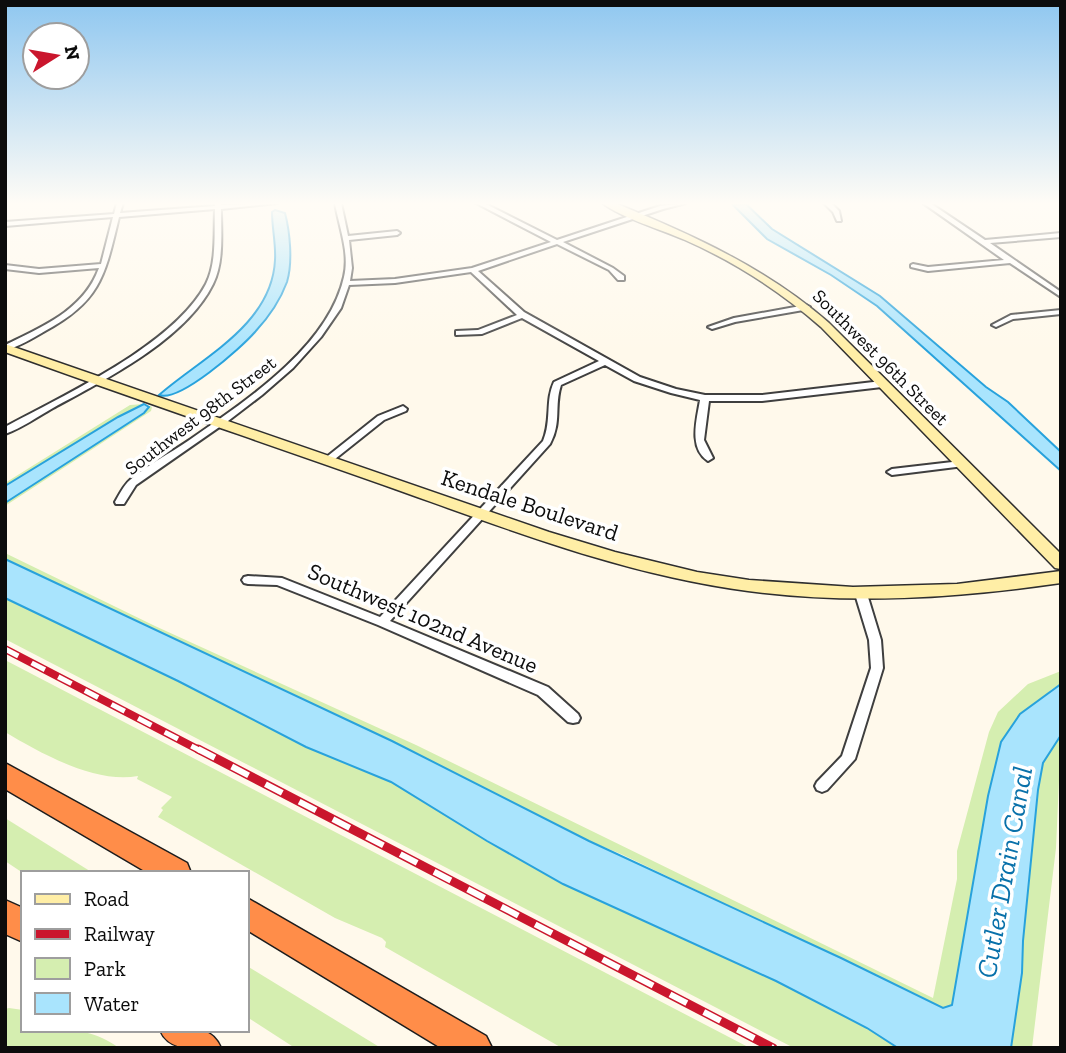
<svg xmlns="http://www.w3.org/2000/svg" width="1066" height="1053" viewBox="0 0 1066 1053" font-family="'Zilla Slab',serif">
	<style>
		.green { fill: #d5eeb0 }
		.water { fill: #a9e4fd; stroke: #28a2dc; stroke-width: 2 }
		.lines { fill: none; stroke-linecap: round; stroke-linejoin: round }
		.street-casing { stroke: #3f3f3f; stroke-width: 4 }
		.secondary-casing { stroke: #2e2e2e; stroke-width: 3 }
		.highway-casing { stroke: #1d1d1d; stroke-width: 3 }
		.street { fill: #fff; fill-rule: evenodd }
		.secondary { fill: #ffeea6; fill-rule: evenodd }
		.highway { fill: #ff8d49; fill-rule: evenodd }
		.rail-far1-casing { stroke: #ca162d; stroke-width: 8 }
		.rail-casing { stroke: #ca162d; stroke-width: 9 }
		.rail-far1 { stroke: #fff; stroke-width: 5; stroke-dasharray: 15; stroke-linecap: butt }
		.rail { stroke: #fff; stroke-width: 6; stroke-dasharray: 19; stroke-linecap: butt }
		.labels { text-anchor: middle; stroke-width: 7; stroke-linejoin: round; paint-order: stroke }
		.far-street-label { font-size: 19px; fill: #0c0c0c; stroke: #fff }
		.street-label { font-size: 23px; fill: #0c0c0c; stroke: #fff }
		.near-water-label { font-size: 28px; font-style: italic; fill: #0971aa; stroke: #fff }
	</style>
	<rect width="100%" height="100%" fill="#fff9eb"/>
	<g class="green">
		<path d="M 144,404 L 152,407 L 151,411 L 5,506 L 5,503 L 144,414 L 149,407 L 144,405 L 134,408 L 5,486 L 5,483 L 130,405 Z"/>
		<path d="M 5,553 L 155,626 L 416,745 L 933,998 L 957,879 L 957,851 L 989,732 L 998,712 L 1028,684 L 1061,671 L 1061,684 L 1052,689 L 1001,742 L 988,796 L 952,1005 L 943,1008 L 621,854 L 589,841 L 392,741 L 5,559 Z"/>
		<path d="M 5,598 L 178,681 L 306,747 L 391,782 L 487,841 L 563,884 L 776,981 L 867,1028 L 898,1048 L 794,1048 L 5,639 Z"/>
		<path d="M 5,660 L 750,1048 L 562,1048 L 385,947 L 386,942 L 382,938 L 335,918 L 158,817 L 163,810 L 161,808 L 172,797 L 137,779 L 138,776 C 96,784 42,754 5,732 Z"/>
		<path d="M 1061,735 L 1056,848 L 1032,1048 L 1011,1048 L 1022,973 L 1023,941 L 1038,790 L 1043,763 Z"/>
		<path d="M 5,818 L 93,873 L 23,873 L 5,861 Z"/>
		<path d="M 247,966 L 381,1048 L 295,1048 L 247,1017 Z"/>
		<path d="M 9,1008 L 23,1010 L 23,1030 C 60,1030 87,1025 119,1048 L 5,1048 L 5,1009 Z"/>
	</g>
	<g class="water">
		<path d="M 746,204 L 772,229 L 880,296 L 986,387 L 1008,402 L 1061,452 L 1061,471 L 877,306 L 831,275 L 767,239 L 733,205 Z"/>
		<path d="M 275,210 L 285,213 C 290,232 293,262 287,282 C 280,301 269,317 255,332 C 241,348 179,403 159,395 C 201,358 272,325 275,260 C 276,244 272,228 272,212 Z"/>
		<path d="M 144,404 L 149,407 L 144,413 L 5,503 L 5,486 L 118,417 Z"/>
		<path d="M 5,559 L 392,741 L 589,841 L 841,958 L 943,1008 L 952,1005 L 988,796 L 1001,742 L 1020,714 L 1061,684 L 1061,735 L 1043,763 L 1038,790 L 1023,941 L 1022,973 L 1011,1048 L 898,1048 L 867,1028 L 776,981 L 563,884 L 487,841 L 391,782 L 306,747 L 178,681 L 5,598 Z"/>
	</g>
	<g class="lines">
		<g class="street-casing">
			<g id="street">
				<path d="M 117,203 L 123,203 L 120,213 L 215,206 L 215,203 L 221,203 L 221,205 L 277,203 L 221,209 C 221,233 224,262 213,284 C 186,339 105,380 53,408 C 37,417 22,428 5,434 L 5,427 C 64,395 174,345 206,284 C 217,262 214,233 215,209 L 119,217 C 105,275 101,301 45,331 C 33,338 19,347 5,350 L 5,345 C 42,327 84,310 99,268 L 39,273 L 5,269 L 5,265 L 39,269 L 101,264 L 113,217 L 5,226 L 5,222 L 114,214 Z"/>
				<path d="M 335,203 L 341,203 L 348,236 L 397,231 L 400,233 L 397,235 L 349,240 L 352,268 L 350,281 L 395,279 L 472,268 L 551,242 L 476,203 L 484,203 L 557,240 L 660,206 L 686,203 L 663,209 L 563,242 L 613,268 L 624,276 L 624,280 L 618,280 L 609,270 L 557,244 L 478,271 L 524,312 L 640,377 L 676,389 L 705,395 L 762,395 L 882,381 L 886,384 L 882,387 L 762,401 L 709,401 L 704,440 L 713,458 L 708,461 C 688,448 697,419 700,400 L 671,393 L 634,381 L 605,365 L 561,385 C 554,406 562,422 550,444 L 390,621 L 548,687 L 578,714 L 580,718 L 578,722 L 573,723 L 568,722 L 538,695 L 378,625 L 277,585 L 248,584 L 244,583 L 242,580 L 244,577 L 248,576 L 282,578 L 380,617 L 543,441 C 552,420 545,401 554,382 L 599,361 L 522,318 L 482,334 L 456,335 L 456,331 L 478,330 L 517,315 L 471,272 L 395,283 L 349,285 L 341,308 L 321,337 L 293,368 L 262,395 L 228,421 L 136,485 L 124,504 L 116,504 L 115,502 C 119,495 124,485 130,480 C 147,465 169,454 188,441 C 244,402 328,348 344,277 C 350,253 339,227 335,203 Z"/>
				<path d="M 824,203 L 831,203 L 839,211 L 841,221 L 837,221 L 833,212 Z"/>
				<path d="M 923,203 L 930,203 L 985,240 L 1061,233 L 1061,237 L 990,243 L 1061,292 L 1061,297 L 1010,263 L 928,271 L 911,267 L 911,265 L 913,264 L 928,267 L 1004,260 Z"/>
				<path d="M 806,305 L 810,307 L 809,309 L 735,322 L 712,329 L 708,327 L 734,318 Z"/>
				<path d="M 1061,310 L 1061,314 L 1013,319 L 996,327 L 992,325 L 1011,315 Z"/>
				<path d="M 403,406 L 407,409 L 406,411 L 384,420 L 330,463 L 324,463 L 322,461 L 324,459 L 378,416 Z"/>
				<path d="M 961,461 L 964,462 L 966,464 L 964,466 L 892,475 L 887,472 L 892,469 Z"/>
				<path d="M 861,590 L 865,591 L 867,594 L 881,640 L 883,668 L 855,759 L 827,790 L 822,792 L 817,790 L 815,786 L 817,782 L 842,756 L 871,668 L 869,640 L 855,594 L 857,591 Z"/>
			</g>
		</g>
		<g class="secondary-casing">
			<g id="secondary">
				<path d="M 602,203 L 615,203 C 692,235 765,267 829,323 L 1061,554 L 1061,569 L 1055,568 L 821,327 C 780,291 735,262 685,240 C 660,229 624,219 602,203 Z"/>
				<path d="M 5,344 L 549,532 L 615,552 L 697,572 L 749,580 L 853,587 L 957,584 L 1061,571 L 1061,583 C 957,598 852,605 748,591 C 626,575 510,530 395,489 C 265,443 135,399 5,352 Z"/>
			</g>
		</g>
		<g class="highway-casing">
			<g id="highway">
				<path d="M 5,763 L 187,863 L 191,873 L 148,873 L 5,789 Z"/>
				<path d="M 247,898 L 486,1036 L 492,1048 L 441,1048 L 247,930 Z"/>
				<path d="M 5,900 L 23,908 L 23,942 L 5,934 Z"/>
				<path d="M 160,1030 C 184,1030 210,1022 221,1048 C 196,1048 170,1053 160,1030 Z"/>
			</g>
		</g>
		<use href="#street" class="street"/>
		<use href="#secondary" class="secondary"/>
		<use href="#highway" class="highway"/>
		<g class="rail-far1-casing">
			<path id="rail-far1" d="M 5,649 L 201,751"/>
		</g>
		<g class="rail-casing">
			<path id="rail" d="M 198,749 L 773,1048"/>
		</g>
		<use href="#rail-far1" class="rail-far1"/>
		<use href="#rail" class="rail"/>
	</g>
	<linearGradient id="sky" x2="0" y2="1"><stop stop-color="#8fc7f0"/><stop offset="0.58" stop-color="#fffcf6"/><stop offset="1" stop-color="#fffcf6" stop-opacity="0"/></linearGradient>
	<rect width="1066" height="351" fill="url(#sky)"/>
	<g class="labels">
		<g class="far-street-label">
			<text transform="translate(881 357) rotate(45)" y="7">Southwest 96th Street</text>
			<text transform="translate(200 415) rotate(-37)" y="7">Southwest 98th Street</text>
		</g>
		<g class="street-label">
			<text transform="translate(530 505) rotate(18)" y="8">Kendale Boulevard</text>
			<text transform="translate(423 618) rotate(23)" y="8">Southwest 102nd Avenue</text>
		</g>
		<g class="near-water-label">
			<text transform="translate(1004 872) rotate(-80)" y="10">Cutler Drain Canal</text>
		</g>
	</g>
	<rect width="1066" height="1053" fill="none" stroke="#0c0c0c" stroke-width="14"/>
	<rect x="21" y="871" width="228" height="161" fill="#ffffff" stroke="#9e9e9e" stroke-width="2"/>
	<rect x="35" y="894" width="35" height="10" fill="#ffeea6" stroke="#9e9e9e" stroke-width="2"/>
	<text x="84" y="906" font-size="21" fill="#0c0c0c">Road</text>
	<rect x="35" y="929" width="35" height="10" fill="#ca162d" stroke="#9e9e9e" stroke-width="2"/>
	<text x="84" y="941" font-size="21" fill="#0c0c0c">Railway</text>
	<rect x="35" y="958" width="35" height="21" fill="#d5eeb0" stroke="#9e9e9e" stroke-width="2"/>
	<text x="84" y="976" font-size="21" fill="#0c0c0c">Park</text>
	<rect x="35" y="993" width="35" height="21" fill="#a9e4fd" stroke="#9e9e9e" stroke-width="2"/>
	<text x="84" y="1011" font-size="21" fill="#0c0c0c">Water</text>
	<g transform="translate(56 56) rotate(79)"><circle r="33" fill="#ffffff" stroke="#9e9e9e" stroke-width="2"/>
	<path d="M0-5L12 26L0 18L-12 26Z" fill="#ca162d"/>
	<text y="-10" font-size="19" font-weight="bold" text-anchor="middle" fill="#0c0c0c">N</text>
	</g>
</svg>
